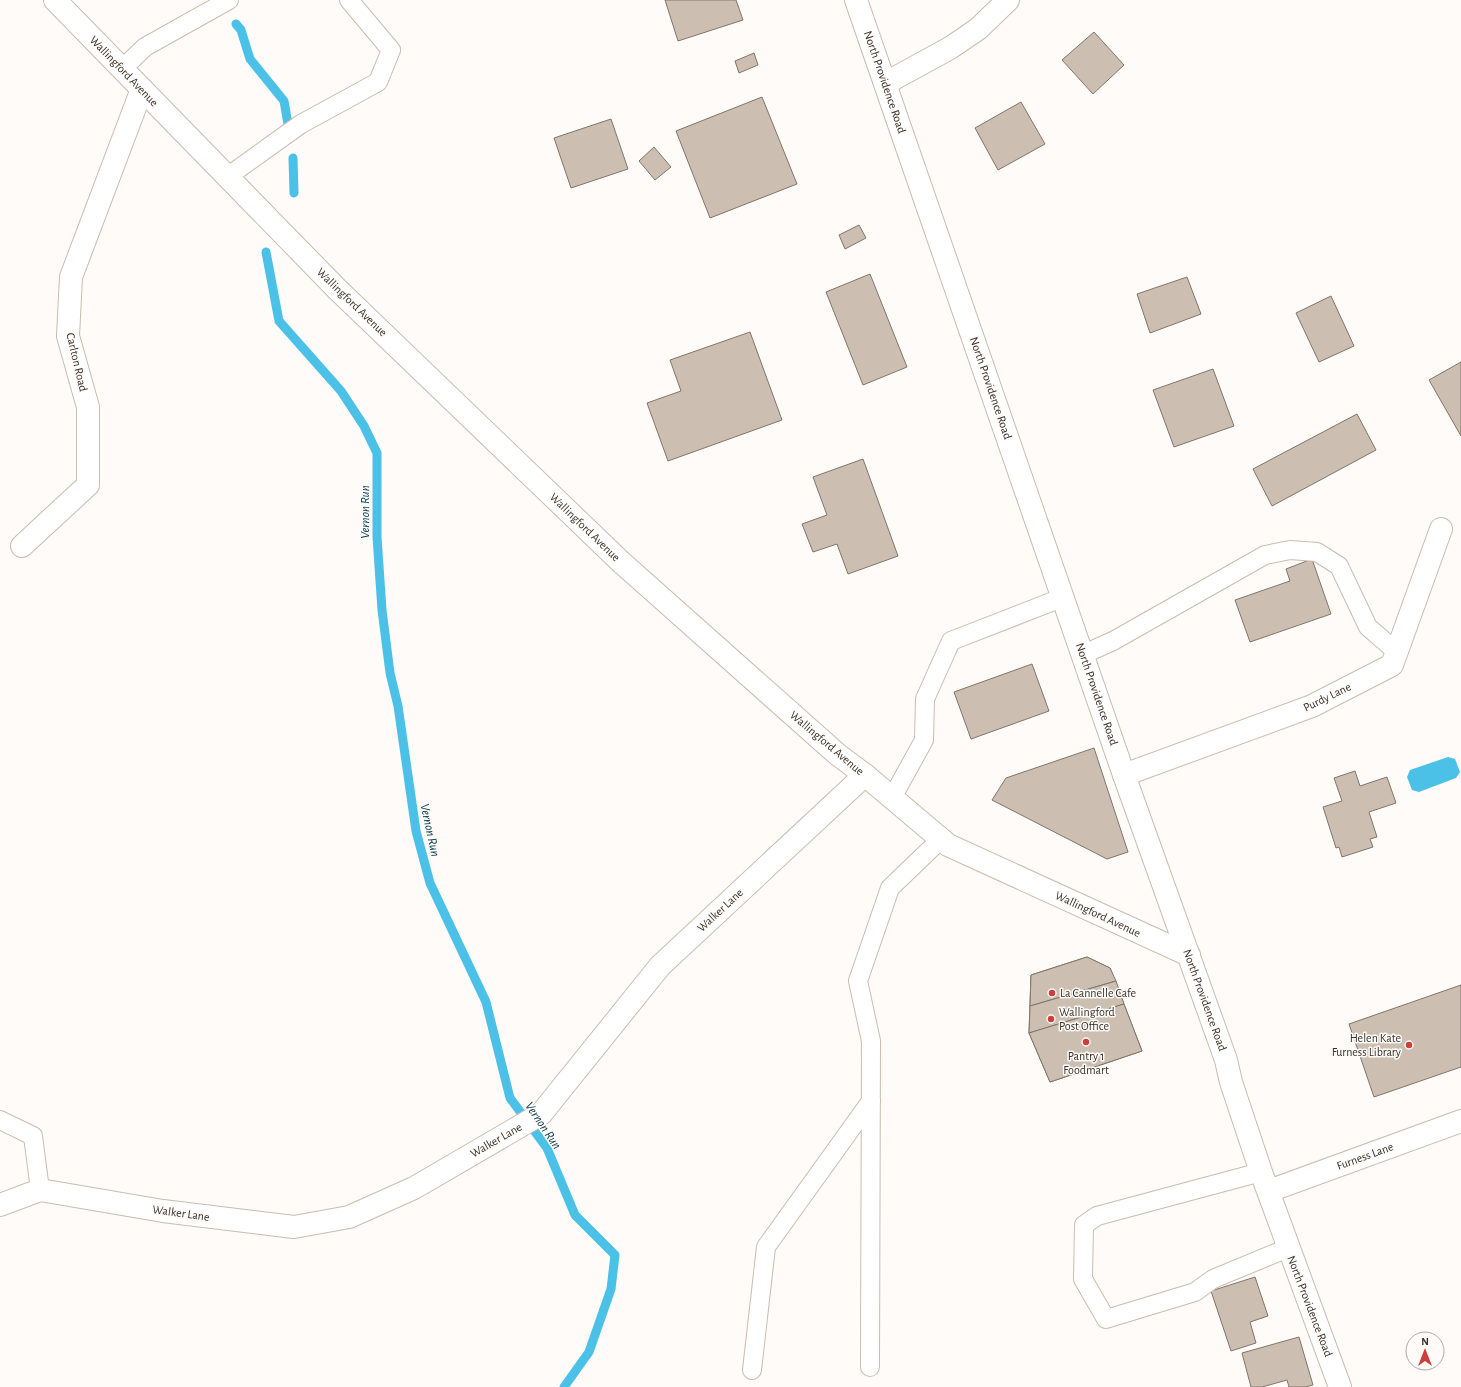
<svg xmlns="http://www.w3.org/2000/svg" width="1461" height="1387" viewBox="0 0 1461 1387" font-family="'Alegreya Sans',sans-serif">
	<style>
		.water { fill: #4bc1e7 }
		.lines { fill: none; stroke-linecap: round; stroke-linejoin: round }
		.stream { stroke: #4bc1e7; stroke-width: 9 }
		.building { fill: #ccbeb1; stroke: #827569 }
		.service-casing { stroke: #cabcaf; stroke-width: 20 }
		.minor-casing { stroke: #cabcaf; stroke-width: 24 }
		.tertiary-casing { stroke: #cabcaf; stroke-width: 24 }
		.primary-casing { stroke: #cabcaf; stroke-width: 24 }
		.service { stroke: #fff; stroke-width: 18 }
		.minor { stroke: #fff; stroke-width: 22 }
		.tertiary { stroke: #fff; stroke-width: 22 }
		.primary { stroke: #fff; stroke-width: 22 }
		.poi-dot { fill: #cd3f3c; stroke: #fefbf8; stroke-width: 1.5 }
		.labels { text-anchor: middle; stroke-width: 3; stroke-linejoin: round; paint-order: stroke }
		.street-label { font-size: 12px; fill: #36312c; stroke: #fefbf8 }
		.poi-label { font-size: 12px; fill: #36312c; stroke: #fefbf8; text-anchor: start }
		.water-label { font-size: 13px; font-style: italic; fill: #003747; stroke: #fefbf8 }
	</style>
	<rect width="100%" height="100%" fill="#fefbf8"/>
	<path class="water" d="M 1448,757 L 1455,759 L 1460,772 L 1456,778 L 1419,792 L 1412,790 L 1407,777 L 1410,770 Z"/>
	<g class="lines">
		<g class="stream">
			<path d="M 236,24 L 241,30 L 250,59 L 284,101 L 288,124"/>
			<path d="M 293,158 L 294,193"/>
			<path d="M 266,252 L 279,321 L 341,391 L 364,426 L 377,453 L 377,537 L 382,610 L 390,673 L 398,706 L 416,831 L 430,883 L 486,1002 L 510,1098 L 547,1148 L 575,1215 L 615,1255 L 611,1289 L 589,1352 L 564,1387"/>
		</g>
	</g>
	<g class="building">
		<path d="M 665,0 L 736,0 L 743,20 L 678,41 Z"/>
		<path d="M 1094,32 L 1124,65 L 1093,94 L 1062,60 Z"/>
		<path d="M 754,53 L 758,65 L 739,73 L 735,61 Z"/>
		<path d="M 762,97 L 797,184 L 710,218 L 676,131 Z"/>
		<path d="M 1021,102 L 1045,144 L 998,170 L 975,128 Z"/>
		<path d="M 611,119 L 628,169 L 571,188 L 554,138 Z"/>
		<path d="M 654,147 L 671,167 L 655,180 L 639,161 Z"/>
		<path d="M 859,225 L 866,238 L 845,249 L 839,235 Z"/>
		<path d="M 870,274 L 907,367 L 863,385 L 826,292 Z"/>
		<path d="M 1187,277 L 1201,314 L 1150,333 L 1137,294 Z"/>
		<path d="M 1331,296 L 1354,346 L 1319,362 L 1296,313 Z"/>
		<path d="M 750,332 L 782,420 L 668,461 L 647,403 L 681,391 L 670,360 Z"/>
		<path d="M 1461,362 L 1461,436 L 1429,380 Z"/>
		<path d="M 1213,369 L 1234,426 L 1174,447 L 1153,390 Z"/>
		<path d="M 1357,414 L 1376,450 L 1272,506 L 1253,469 Z"/>
		<path d="M 863,459 L 898,556 L 848,574 L 837,544 L 813,552 L 802,524 L 827,515 L 813,477 Z"/>
		<path d="M 1312,559 L 1331,614 L 1250,642 L 1235,600 L 1290,581 L 1286,569 Z"/>
		<path d="M 1032,664 L 1049,711 L 971,739 L 954,692 Z"/>
		<path d="M 1094,748 L 1128,852 L 1107,859 L 992,800 L 1006,778 Z"/>
		<path d="M 1355,771 L 1360,786 L 1387,777 L 1396,803 L 1369,812 L 1377,837 L 1370,839 L 1373,847 L 1342,857 L 1339,847 L 1336,848 L 1323,807 L 1342,801 L 1334,778 Z"/>
		<path d="M 1087,957 L 1110,968 L 1142,1051 L 1050,1082 L 1029,1033 L 1031,975 Z"/>
		<path d="M 1087,957 L 1110,968 L 1116,981 L 1030,1006 L 1031,975 Z"/>
		<path d="M 1116,981 L 1124,1004 L 1029,1033 L 1030,1006 Z"/>
		<path d="M 1461,985 L 1461,1067 L 1374,1097 L 1349,1024 Z"/>
		<path d="M 1124,1004 L 1142,1051 L 1050,1082 L 1029,1033 Z"/>
		<path d="M 1255,1277 L 1268,1316 L 1250,1322 L 1256,1343 L 1231,1351 L 1211,1291 Z"/>
		<path d="M 1299,1337 L 1313,1385 L 1305,1387 L 1289,1387 L 1287,1380 L 1262,1387 L 1251,1387 L 1242,1353 Z"/>
	</g>
	<g class="lines">
		<g class="service-casing">
			<g id="service">
				<path d="M 122,69 L 145,47 L 229,0"/>
				<path d="M 227,177 L 301,124 L 378,82 L 391,50 L 349,0"/>
				<path d="M 1084,654 L 1113,641 L 1265,555 L 1290,550 L 1317,552 L 1339,566 L 1368,627 L 1397,652"/>
				<path d="M 892,798 L 924,740 L 925,699 L 951,641 L 1064,597"/>
				<path d="M 0,1120 L 33,1136 L 40,1190"/>
				<path d="M 1261,1172 L 1097,1216 L 1084,1225 L 1083,1279 L 1106,1319 L 1195,1292 L 1213,1279 L 1288,1248"/>
				<path d="M 870,1367 L 871,1041 L 858,981 L 890,888 L 941,839"/>
				<path d="M 752,1370 L 766,1247 L 871,1101"/>
			</g>
		</g>
		<g class="minor-casing">
			<g id="minor">
				<path d="M 886,83 L 950,48 L 978,29 L 1008,0"/>
				<path d="M 22,546 L 88,485 L 88,407 L 68,336 L 71,277 L 142,89"/>
				<path d="M 1124,775 L 1312,706 L 1392,665 L 1441,529"/>
				<path d="M 1269,1191 L 1461,1121"/>
				<path d="M 0,1205 L 40,1190 L 163,1211 L 294,1227 L 349,1217 L 414,1188 L 541,1114 L 660,966 L 865,775"/>
			</g>
		</g>
		<g class="tertiary-casing">
			<path id="tertiary" d="M 55,0 L 337,289 L 621,562 L 837,754 L 865,775 L 948,845 L 1189,955"/>
		</g>
		<g class="primary-casing">
			<path id="primary" d="M 856,0 L 1124,775 L 1226,1060 L 1231,1082 L 1261,1172 L 1340,1387"/>
		</g>
		<use href="#service" class="service"/>
		<use href="#minor" class="minor"/>
		<use href="#tertiary" class="tertiary"/>
		<use href="#primary" class="primary"/>
	</g>
	<g class="poi-dot">
		<circle cx="1052" cy="993" r="4"/>
		<circle cx="1051" cy="1019" r="4"/>
		<circle cx="1086" cy="1042" r="4"/>
		<circle cx="1409" cy="1045" r="4"/>
	</g>
	<g class="labels">
		<g class="street-label">
			<text transform="translate(124 71) rotate(46)" y="4">Wallingford Avenue</text>
			<text transform="translate(885 82) rotate(71)" y="4">North Providence Road</text>
			<text transform="translate(352 302) rotate(44)" y="4">Wallingford Avenue</text>
			<text transform="translate(77 362) rotate(77)" y="4">Carlton Road</text>
			<text transform="translate(991 388) rotate(71)" y="4">North Providence Road</text>
			<text transform="translate(585 527) rotate(44)" y="4">Wallingford Avenue</text>
			<text transform="translate(1097 694) rotate(71)" y="4">North Providence Road</text>
			<text transform="translate(1327 697) rotate(-26)" y="4">Purdy Lane</text>
			<text transform="translate(827 743) rotate(40)" y="4">Wallingford Avenue</text>
			<text transform="translate(720 910) rotate(-43)" y="4">Walker Lane</text>
			<text transform="translate(1098 914) rotate(25)" y="4">Wallingford Avenue</text>
			<text transform="translate(1205 1000) rotate(70)" y="4">North Providence Road</text>
			<text transform="translate(496 1140) rotate(-30)" y="4">Walker Lane</text>
			<text transform="translate(1365 1156) rotate(-20)" y="4">Furness Lane</text>
			<text transform="translate(181 1213) rotate(8)" y="4">Walker Lane</text>
			<text transform="translate(1310 1306) rotate(69)" y="4">North Providence Road</text>
		</g>
		<g class="poi-label">
			<text x="1060" y="997">La Cannelle Cafe</text>
			<text x="1059" y="1016">Wallingford<tspan x="1059" dy="14">Post Office</tspan></text>
			<text x="1401" y="1042" text-anchor="end">Helen Kate<tspan x="1401" dy="14">Furness Library</tspan></text>
			<text x="1086" y="1060" text-anchor="middle">Pantry 1<tspan x="1086" dy="14">Foodmart</tspan></text>
		</g>
		<g class="water-label">
			<text transform="translate(364 512) rotate(-90)" y="5">Vernon Run</text>
			<text transform="translate(431 830) rotate(78)" y="5">Vernon Run</text>
			<text transform="translate(544 1125) rotate(56)" y="5">Vernon Run</text>
		</g>
	</g>
	<g transform="translate(1425 1351)"><circle r="19" fill="#fefbf8" stroke="#aeaaa6"/>
	<path d="M0-3L7 15L0 10L-7 15Z" fill="#cd3f3c"/>
	<text y="-6" font-size="11" font-weight="bold" text-anchor="middle" fill="#36312c">N</text>
	</g>
</svg>
